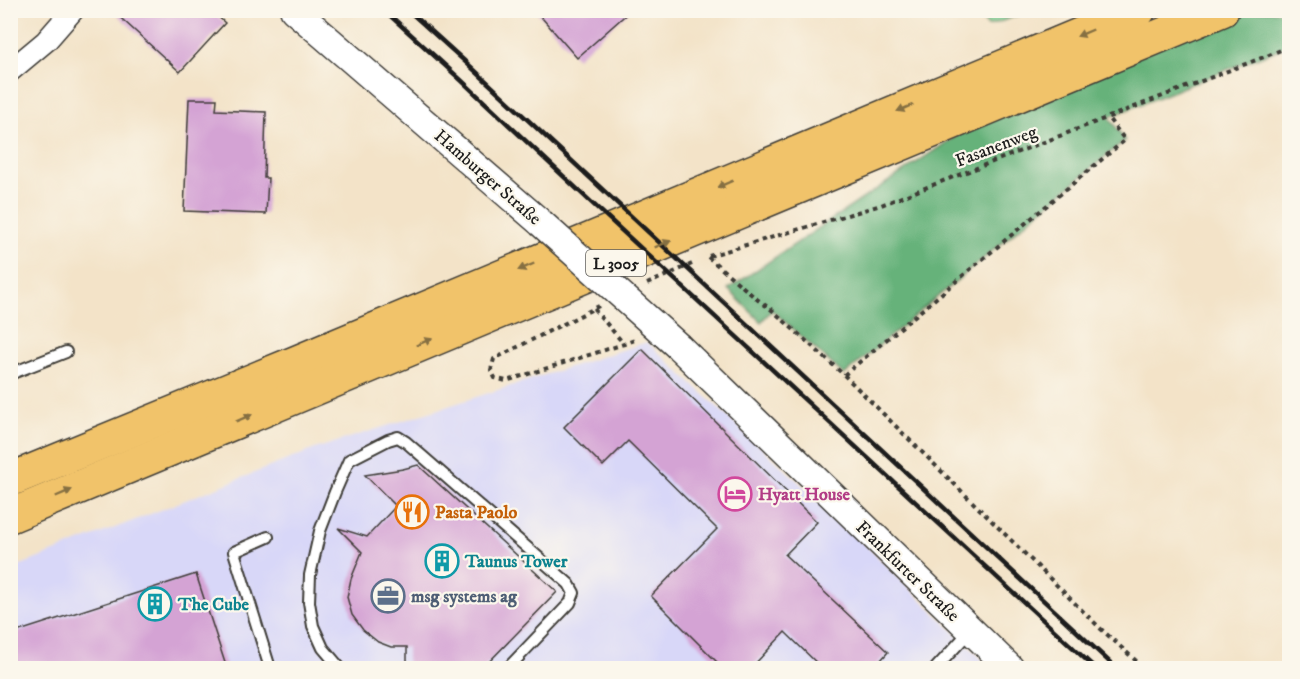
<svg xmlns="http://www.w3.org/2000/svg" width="1300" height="679" viewBox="0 0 1300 679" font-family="'IM FELL DW Pica',serif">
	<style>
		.built { fill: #d8d7f8 }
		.green { fill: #7dcf90; stroke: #4c7656; stroke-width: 1.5 }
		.forest { fill: #66b27a; stroke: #41674b; stroke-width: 1.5 }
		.building { fill: #d4a3d4 }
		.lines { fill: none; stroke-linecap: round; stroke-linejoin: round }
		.service-casing { stroke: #3c3a36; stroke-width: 14 }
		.minor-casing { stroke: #3c3a36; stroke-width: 24 }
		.tertiary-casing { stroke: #3c3a36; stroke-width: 30 }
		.trunk-casing { stroke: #3c3a36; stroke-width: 36 }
		.path { stroke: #3c3a36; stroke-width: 4; stroke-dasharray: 4.5 4.5; stroke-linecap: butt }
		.service { stroke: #fff; stroke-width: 10 }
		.minor { stroke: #fff; stroke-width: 21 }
		.tertiary { stroke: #fff; stroke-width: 27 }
		.trunk { stroke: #f1c36a; stroke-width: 33 }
		.rail { stroke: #1c1c1c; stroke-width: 4.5 }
		.tertiary-bridge-casing { stroke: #3c3a36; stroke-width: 30; stroke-linecap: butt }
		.tertiary-bridge { stroke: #fff; stroke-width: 27 }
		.oneway { fill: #867043 }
		.labels { text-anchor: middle; stroke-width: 4.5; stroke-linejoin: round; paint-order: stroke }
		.shield { fill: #fbf7ec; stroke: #5f5e5a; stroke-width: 1.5 }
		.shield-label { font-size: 16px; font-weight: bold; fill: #1c1c1c }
		.street-label { font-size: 18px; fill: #1c1c1c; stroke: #fbf7ec }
		.hotel-label { font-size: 18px; font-weight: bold; fill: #b23c85; stroke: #fbf7ec; text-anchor: start }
		.food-label { font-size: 18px; font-weight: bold; fill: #c56008; stroke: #fbf7ec; text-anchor: start }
		.culture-label { font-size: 18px; font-weight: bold; fill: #0d838f; stroke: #fbf7ec; text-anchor: start }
		.service-label { font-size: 18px; font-weight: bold; fill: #4e5e75; stroke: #fbf7ec; text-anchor: start }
	</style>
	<rect width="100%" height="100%" fill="#fbf7ec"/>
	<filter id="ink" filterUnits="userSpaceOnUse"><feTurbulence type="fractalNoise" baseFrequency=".0167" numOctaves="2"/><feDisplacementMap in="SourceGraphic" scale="12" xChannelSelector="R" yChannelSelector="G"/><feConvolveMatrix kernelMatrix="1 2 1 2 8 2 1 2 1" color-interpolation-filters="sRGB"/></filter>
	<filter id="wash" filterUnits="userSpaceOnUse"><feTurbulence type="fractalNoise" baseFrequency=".008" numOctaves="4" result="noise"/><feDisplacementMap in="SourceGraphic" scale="24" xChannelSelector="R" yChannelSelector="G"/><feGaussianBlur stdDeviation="1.35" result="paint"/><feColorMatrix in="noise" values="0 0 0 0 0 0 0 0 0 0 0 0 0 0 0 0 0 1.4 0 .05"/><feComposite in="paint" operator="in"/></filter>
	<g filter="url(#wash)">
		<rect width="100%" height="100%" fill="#f3e3c8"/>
		<path class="built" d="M 647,342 L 840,520 L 991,668 L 11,668 L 11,569 L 315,449 Z"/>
		<path class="green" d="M 976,11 L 1030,11 L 988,26 Z"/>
		<path class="forest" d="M 1237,11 L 1289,11 L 1289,45 L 1109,117 L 1125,140 L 844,375 L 772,310 L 761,322 L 728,289 L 1001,106 Z"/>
		<g id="blocks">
			<g class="building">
				<path d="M 112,10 L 211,10 L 225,23 L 180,72 Z"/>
				<path d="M 535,10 L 631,10 L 577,58 Z"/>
				<path d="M 189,99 L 217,99 L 216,110 L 266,112 L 264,178 L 268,178 L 266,214 L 184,211 Z"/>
				<path d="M 642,349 L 817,522 L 785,555 L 888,652 L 873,669 L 823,669 L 785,632 L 750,669 L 724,669 L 651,596 L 717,529 L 628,441 L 603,466 L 564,427 Z"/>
				<path d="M 418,465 L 557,592 L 482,669 L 407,669 L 407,647 L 391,647 L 378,642 L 363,630 L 352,615 L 347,597 L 351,579 L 362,552 L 338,528 L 367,537 L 396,506 L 365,475 L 403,469 Z"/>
				<path d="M 196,574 L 227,669 L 10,669 L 10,634 Z"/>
			</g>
		</g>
	</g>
	<g filter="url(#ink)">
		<use href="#blocks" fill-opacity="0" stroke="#3c3a36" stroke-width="1.5"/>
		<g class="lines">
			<g class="service-casing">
				<g id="service">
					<path d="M 10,374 L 66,352"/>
					<path d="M 268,537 L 234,552 L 270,668"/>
					<path d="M 340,668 L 323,648 L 313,626 L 309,602 L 310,575 L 320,531 L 335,492 L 349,460 L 388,440 L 398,437 L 406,442 L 569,584 L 574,593 L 570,603 L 508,668"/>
					<path d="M 936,668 L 970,631"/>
				</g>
			</g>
			<g class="minor-casing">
				<path id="minor" d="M 10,71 L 46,41 L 73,10"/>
			</g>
			<g class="tertiary-casing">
				<g id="tertiary">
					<path d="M 294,10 L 541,223"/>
					<path d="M 679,347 L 1010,668"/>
				</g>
			</g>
			<g class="trunk-casing">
				<g id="trunk">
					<path d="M 10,480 L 295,363 L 1139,10"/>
					<path d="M 10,516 L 1222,10"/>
				</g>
			</g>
			<g class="path">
				<path d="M 709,256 L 881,205 L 1269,55 L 1290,46"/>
				<path d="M 708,257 L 758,300 L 772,310 L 844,375 L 1101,629 L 1144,668"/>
				<path d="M 647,284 L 692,264"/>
				<path d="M 599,306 L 494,359 L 491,370 L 495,378 L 506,381 L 624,344 L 635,340"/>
				<path d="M 594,309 L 624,344"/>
				<path d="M 844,375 L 1125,140 L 1108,118"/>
			</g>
			<use href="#service" class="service"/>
			<use href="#minor" class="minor"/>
			<use href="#tertiary" class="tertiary"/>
			<use href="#trunk" class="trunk"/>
			<g class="rail">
				<path d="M 384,10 L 461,80 L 592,203 L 1095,668"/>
				<path d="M 408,10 L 470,66 L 1116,668"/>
			</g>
			<g class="tertiary-bridge-casing">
				<path id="tertiary-bridge" d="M 541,223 L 679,347"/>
			</g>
			<use href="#tertiary-bridge" class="tertiary-bridge"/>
		</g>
		<defs><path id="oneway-solid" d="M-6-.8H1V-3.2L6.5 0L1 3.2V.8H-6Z" transform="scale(1.5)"/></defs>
		<g class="oneway">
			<use href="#oneway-solid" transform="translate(1085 33) rotate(157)"/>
			<use href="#oneway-solid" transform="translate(905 108) rotate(157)"/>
			<use href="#oneway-solid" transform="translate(725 184) rotate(157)"/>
			<use href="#oneway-solid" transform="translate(663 244) rotate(-22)"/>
			<use href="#oneway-solid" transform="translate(526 267) rotate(157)"/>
			<use href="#oneway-solid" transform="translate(424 342) rotate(-23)"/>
			<use href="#oneway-solid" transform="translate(244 418) rotate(-23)"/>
			<use href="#oneway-solid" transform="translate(64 493) rotate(-23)"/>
		</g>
	</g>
	<defs>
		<g id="hotel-ring" transform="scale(1.725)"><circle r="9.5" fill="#fbf7ec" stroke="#d1479c" stroke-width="1.5"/><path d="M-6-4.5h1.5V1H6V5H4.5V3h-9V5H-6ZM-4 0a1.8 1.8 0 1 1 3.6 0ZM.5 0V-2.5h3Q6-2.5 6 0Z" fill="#d1479c"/></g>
		<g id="restaurant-ring" transform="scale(1.725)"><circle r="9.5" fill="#fbf7ec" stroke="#e8710a" stroke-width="1.5"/><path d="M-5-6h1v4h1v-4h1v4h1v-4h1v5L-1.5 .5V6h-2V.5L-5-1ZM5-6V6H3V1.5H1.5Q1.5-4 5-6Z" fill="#e8710a"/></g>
		<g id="building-ring" transform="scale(1.725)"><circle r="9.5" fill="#fbf7ec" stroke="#0f9aa8" stroke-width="1.5"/><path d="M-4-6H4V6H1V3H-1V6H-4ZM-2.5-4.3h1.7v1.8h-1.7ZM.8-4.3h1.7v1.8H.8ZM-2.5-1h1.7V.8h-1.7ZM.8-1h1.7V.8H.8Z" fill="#0f9aa8"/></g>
		<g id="office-ring" transform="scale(1.725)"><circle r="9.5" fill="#fbf7ec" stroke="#5c6f8a" stroke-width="1.5"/><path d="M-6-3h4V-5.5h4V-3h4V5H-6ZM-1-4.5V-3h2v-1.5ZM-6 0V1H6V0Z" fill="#5c6f8a"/></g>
	</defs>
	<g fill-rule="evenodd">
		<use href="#hotel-ring" x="735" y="494"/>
		<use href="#restaurant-ring" x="412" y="512"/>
		<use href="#building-ring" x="442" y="561"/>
		<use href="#office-ring" x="388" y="596"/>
		<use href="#building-ring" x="155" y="604"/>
	</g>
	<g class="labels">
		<rect class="shield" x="586" y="250" width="60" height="26" rx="4.5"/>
		<g class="shield-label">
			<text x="616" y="269">L 3005</text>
		</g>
		<g class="street-label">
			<text transform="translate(996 146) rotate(-21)" y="6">Fasanenweg</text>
			<text transform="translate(488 177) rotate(41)" y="6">Hamburger Straße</text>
			<text transform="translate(908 571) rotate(44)" y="6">Frankfurter Straße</text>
		</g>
		<g class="hotel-label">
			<text x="758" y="500">Hyatt House</text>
		</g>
		<g class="food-label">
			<text x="435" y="518">Pasta Paolo</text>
		</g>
		<g class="culture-label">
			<text x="465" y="567">Taunus Tower</text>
			<text x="178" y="610">The Cube</text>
		</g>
		<g class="service-label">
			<text x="411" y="602">msg systems ag</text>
		</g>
	</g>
	<rect width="1300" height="679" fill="none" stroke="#fbf7ec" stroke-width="36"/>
</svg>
